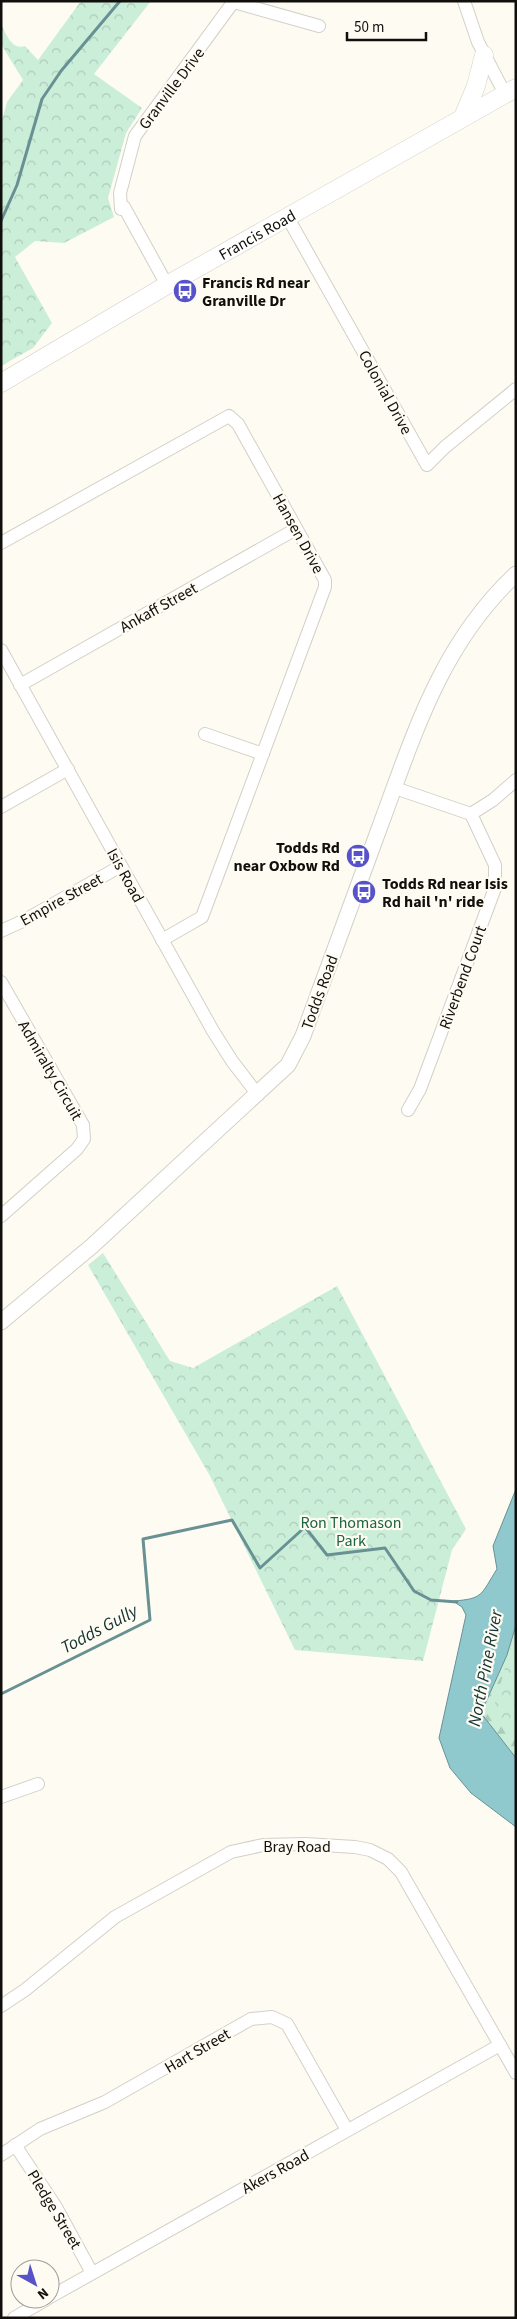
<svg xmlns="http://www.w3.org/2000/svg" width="517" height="2319" viewBox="0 0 517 2319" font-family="'Source Sans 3',sans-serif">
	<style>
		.forest { fill: url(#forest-firs) }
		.park { fill: url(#park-crowns) }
		.water { fill: #8fc9ce; stroke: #699194 }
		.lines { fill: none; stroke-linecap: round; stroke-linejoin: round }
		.stream { stroke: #699194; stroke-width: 3 }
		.minor-casing { stroke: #d2d0c7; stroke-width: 14 }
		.tertiary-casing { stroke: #d2d0c7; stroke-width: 17 }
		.secondary-casing { stroke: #d2d0c7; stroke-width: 19 }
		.minor { stroke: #fff; stroke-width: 12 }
		.tertiary { stroke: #fff; stroke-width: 15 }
		.secondary { stroke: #fff; stroke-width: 18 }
		.labels { text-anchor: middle; stroke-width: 4.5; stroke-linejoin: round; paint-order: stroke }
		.street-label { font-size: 16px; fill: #100f0c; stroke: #fefcf2 }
		.poi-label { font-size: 16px; font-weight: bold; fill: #100f0c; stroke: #fefcf2; text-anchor: start }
		.park-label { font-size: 16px; fill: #1c6442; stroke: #fefcf2 }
		.water-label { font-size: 18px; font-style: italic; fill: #143235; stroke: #fefcf2 }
	</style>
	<defs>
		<pattern id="forest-firs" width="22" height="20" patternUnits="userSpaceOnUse" patternTransform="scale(1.25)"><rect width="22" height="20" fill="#cbeed9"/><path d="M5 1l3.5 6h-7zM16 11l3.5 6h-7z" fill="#adcbb9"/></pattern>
		<pattern id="park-crowns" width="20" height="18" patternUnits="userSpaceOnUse" patternTransform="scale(1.25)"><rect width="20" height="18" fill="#cbeed9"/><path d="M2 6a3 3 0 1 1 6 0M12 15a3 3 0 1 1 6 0" fill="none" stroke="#adcbb9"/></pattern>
	</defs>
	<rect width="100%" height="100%" fill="#fefcf2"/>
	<path class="forest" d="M 516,1625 L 516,1758 L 481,1713 L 507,1655 Z"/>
	<g class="park">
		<path d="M 81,1 L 151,1 L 94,74 L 142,108 L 126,133 L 108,198 L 114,217 L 64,243 L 35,241 L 15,257 L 52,323 L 33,348 L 1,366 L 1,124 L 7,102 L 23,80 L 1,44 L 1,24 C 7,35 11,50 25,46 L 38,60 Z"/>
		<path d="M 103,1253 L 170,1361 L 193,1368 L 337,1286 L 466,1529 L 452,1550 L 423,1661 L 295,1650 L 210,1476 L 88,1265 Z"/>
		<path d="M 516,1629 L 516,1726 L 492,1714 Z"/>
	</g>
	<path class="water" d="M 516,1489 L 516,1625 L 507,1655 L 481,1713 L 516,1758 L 516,1827 L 471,1793 L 450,1768 L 439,1738 L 466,1615 L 462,1607 L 453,1601 C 484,1599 481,1594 497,1569 L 493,1546 Z"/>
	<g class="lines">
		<g class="stream">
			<path d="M 1,221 L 17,185 L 42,99 L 61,71 L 120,1"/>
			<path d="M 1,1694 L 150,1620 L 143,1539 L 232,1520 L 260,1568 L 305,1527 L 327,1555 L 385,1548 L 414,1591 L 431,1600 L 457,1602"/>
		</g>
		<g class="minor-casing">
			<g id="minor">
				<path d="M 464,1 L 478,42 L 505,94"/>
				<path d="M 234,2 L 319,26"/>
				<path d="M 288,218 L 427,465 L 445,447 L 516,389"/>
				<path d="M 167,285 L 124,207 L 121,209 L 120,193 L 135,136 L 234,1"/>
				<path d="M 1,543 L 229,416 L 238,424 L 325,580 L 325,587 L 202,917 L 162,940"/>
				<path d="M 1,650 L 213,1031 L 232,1061 L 258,1095"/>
				<path d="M 20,685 L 296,529"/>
				<path d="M 205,734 L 263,754"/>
				<path d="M 395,788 L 471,814 L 493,800 L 516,780"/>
				<path d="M 1,807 L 68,769"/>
				<path d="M 1,931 L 23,921 L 121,866"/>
				<path d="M 1,982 L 83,1125 L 84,1139 L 77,1149 L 1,1216"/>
				<path d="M 408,1110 L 420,1089 L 495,888 L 495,865 L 471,814"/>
				<path d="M 1,1797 L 38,1784"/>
				<path d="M 1,2006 L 25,1990 L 115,1917 L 231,1852 L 263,1845 L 305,1844 L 355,1847 L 370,1850 L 388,1859 L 401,1872 L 516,2073"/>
				<path d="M 15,2145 L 56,2207 L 92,2273"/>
				<path d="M 1,2155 L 40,2129 L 105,2102 L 251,2019 L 272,2017 L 287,2024 L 347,2130"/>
				<path d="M 50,2297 L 500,2045"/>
				<path d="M 14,2318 L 47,2299"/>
			</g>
		</g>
		<g class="tertiary-casing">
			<path id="tertiary" d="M 1,1322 L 92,1246 L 288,1065 L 303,1036 C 329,967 354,898 379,829 C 414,735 440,645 516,574"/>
		</g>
		<g class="secondary-casing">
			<g id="secondary">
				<path d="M 463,117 L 476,86 L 484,55"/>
				<path id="s1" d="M 1,383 L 167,285 L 516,88"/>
			</g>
		</g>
		<use href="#minor" class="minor"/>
		<use href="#tertiary" class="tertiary"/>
		<use href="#secondary" class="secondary"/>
	</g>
	<defs>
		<g id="bus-disc" transform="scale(1.25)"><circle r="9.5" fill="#5752ca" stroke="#fefcf2"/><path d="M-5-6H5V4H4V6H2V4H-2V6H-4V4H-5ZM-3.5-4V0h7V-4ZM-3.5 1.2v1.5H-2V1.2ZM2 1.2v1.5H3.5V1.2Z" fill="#fff"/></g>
	</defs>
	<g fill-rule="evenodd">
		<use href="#bus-disc" x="185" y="291"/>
		<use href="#bus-disc" x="358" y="856"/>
		<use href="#bus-disc" x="364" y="892"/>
	</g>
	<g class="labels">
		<g class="street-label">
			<text transform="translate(171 88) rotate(-53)" y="6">Granville Drive</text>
			<text dy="6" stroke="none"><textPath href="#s1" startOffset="296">Francis Road</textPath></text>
			<text transform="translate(386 392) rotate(61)" y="6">Colonial Drive</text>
			<text transform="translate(299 533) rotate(61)" y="6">Hansen Drive</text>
			<text transform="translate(158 607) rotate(-29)" y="6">Ankaff Street</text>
			<text transform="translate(126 875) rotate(61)" y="6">Isis Road</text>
			<text transform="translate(61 899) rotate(-29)" y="6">Empire Street</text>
			<text transform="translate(462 977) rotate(-70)" y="6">Riverbend Court</text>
			<text transform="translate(319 992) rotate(-70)" y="6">Todds Road</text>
			<text transform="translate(51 1070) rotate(60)" y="6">Admiralty Circuit</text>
			<text x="297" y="1852">Bray Road</text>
			<text transform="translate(197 2050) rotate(-30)" y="6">Hart Street</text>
			<text transform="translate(275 2171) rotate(-29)" y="6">Akers Road</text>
			<text transform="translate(55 2209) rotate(59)" y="6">Pledge Street</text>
		</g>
		<g class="poi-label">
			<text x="202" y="288">Francis Rd near<tspan x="202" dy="18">Granville Dr</tspan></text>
			<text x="340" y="853" text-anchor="end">Todds Rd<tspan x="340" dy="18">near Oxbow Rd</tspan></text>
			<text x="382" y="889">Todds Rd near Isis<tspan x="382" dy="18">Rd hail 'n' ride</tspan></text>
		</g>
		<g class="park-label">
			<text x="351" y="1528">Ron Thomason<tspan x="351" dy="18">Park</tspan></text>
		</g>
		<g class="water-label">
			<text transform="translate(99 1629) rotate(-28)" y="6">Todds Gully</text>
			<text transform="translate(485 1668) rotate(-79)" y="6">North Pine River</text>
		</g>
	</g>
	<rect width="517" height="2319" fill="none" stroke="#100f0c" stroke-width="5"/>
	<g transform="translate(35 2284) rotate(141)"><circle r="24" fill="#fefcf2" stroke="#9f9d96"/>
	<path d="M0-4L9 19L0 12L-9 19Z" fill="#5752ca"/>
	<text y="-8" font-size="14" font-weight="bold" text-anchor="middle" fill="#100f0c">N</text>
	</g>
	<path d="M347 32v8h79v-8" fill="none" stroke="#100f0c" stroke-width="2.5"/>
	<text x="354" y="32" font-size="15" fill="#100f0c" stroke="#fefcf2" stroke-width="4" paint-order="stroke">50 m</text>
</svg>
